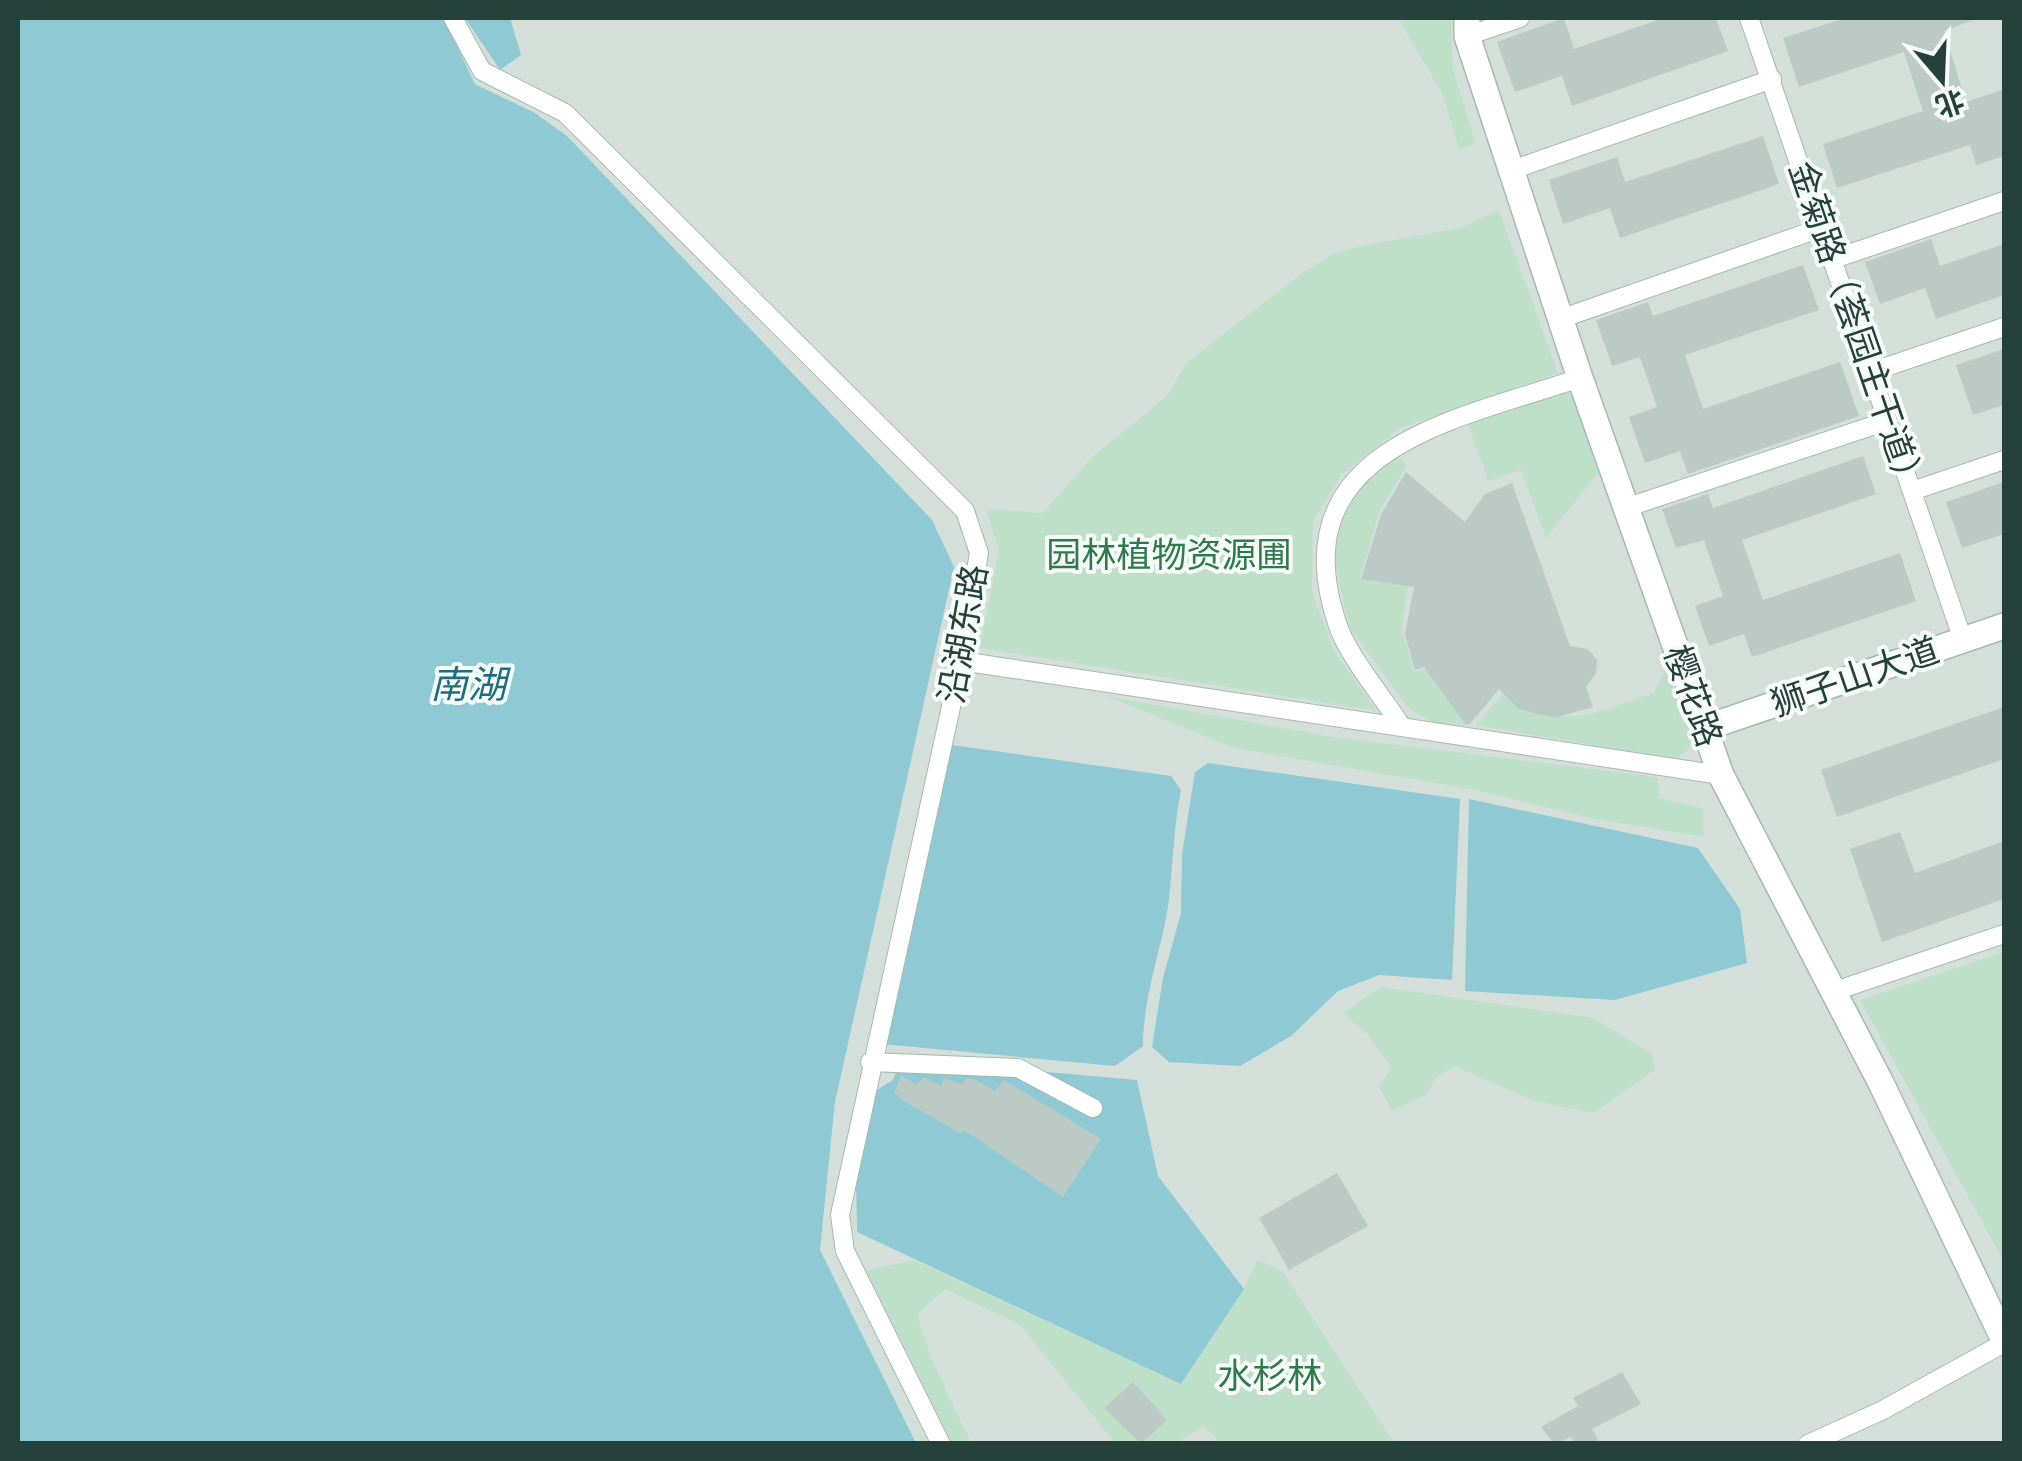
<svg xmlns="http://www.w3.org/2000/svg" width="2022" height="1461" viewBox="0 0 2022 1461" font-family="Arial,'Noto Sans SC',sans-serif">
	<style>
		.built { fill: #d4dfda }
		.green { fill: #bfe0c8 }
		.water { fill: #8ec9d4 }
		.building { fill: #bbcac4 }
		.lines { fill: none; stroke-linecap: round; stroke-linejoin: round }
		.street-casing { stroke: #a8b8b2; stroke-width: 20 }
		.secondary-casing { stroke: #a4bbb3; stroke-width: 28 }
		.street { stroke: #fff; stroke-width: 18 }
		.secondary { stroke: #fff; stroke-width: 25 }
		.labels { text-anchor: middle; stroke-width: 8; stroke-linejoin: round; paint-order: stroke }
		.street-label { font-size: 35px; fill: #24423a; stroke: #f7fbf9 }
		.park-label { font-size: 35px; fill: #2d7a4b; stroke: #f7fbf9 }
		.water-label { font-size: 38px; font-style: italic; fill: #1c6f80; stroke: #f7fbf9 }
	</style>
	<rect width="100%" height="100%" fill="#e6efeb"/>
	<path class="built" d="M 444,18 L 2004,18 L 2004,1443 L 916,1443 L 820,1250 L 835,1102 L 567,136 L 534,113 L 475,84 Z"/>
	<g class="green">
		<path d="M 1398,18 L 1451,18 L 1453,70 L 1476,144 L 1459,149 L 1442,93 Z"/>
		<path d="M 1499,210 L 1558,373 L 1400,428 L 1341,475 L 1313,522 L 1312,591 L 1334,651 L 1377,711 L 980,648 L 999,551 L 986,509 L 1043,513 L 1091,458 L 1169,394 L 1186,363 L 1305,271 L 1331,255 L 1360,246 L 1461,228 Z"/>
		<path d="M 1559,386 L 1576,396 L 1600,470 L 1546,538 L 1521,470 L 1488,481 L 1466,419 Z"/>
		<path d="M 1394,452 L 1407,465 L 1379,512 L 1360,578 L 1408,586 L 1402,630 L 1415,672 L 1427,668 L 1466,725 L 1433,722 L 1409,709 L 1348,625 L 1332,544 L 1357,481 Z"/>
		<path d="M 1666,665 L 1694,746 L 1675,759 L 1475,725 L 1506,691 C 1557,736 1598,711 1654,693 Z"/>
		<path d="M 1106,696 L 1333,737 L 1658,777 L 1659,798 L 1703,808 L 1704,837 L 1595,819 L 1475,790 L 1234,748 Z"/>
		<path d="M 2004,952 L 2004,1257 L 2002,1258 L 1860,1000 Z"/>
		<path d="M 1381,987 L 1594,1018 L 1652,1054 L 1655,1070 L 1593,1113 L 1534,1101 L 1454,1066 L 1435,1079 L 1426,1095 L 1392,1111 L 1379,1087 L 1391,1067 L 1367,1034 L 1343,1013 Z"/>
		<path d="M 1257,1259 L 1283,1272 L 1394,1443 L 1220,1443 L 1204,1426 L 1176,1443 L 1115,1443 L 1020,1325 L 945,1289 L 917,1314 L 934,1365 L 971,1443 L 949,1443 L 864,1271 L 914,1260 L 1181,1384 L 1244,1289 Z"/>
	</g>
	<g class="water">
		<path d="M 18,18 L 444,18 L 475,84 L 535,113 L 567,136 L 932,520 L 954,567 L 835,1102 L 820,1250 L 916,1443 L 18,1443 Z"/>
		<path d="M 465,18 L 510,18 L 521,55 L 500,70 Z"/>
		<path d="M 952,745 L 1171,776 L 1181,790 C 1173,830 1173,868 1168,907 C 1160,955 1143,997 1143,1046 L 1115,1066 L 882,1044 Z"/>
		<path d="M 1208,763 L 1460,799 L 1452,980 L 1379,975 L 1338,991 L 1291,1036 L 1240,1066 L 1169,1062 L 1152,1047 L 1163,978 L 1181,913 L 1182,854 L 1195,772 Z"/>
		<path d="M 1469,799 L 1698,848 L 1740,909 L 1747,963 L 1615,1000 L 1465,991 Z"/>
		<path d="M 901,1059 L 1137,1080 L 1158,1176 L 1244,1289 L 1181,1384 L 857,1232 L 856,1177 L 875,1091 L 893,1080 Z"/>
	</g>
	<g class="building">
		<path d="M 1564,18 L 1574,49 L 1663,18 L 1716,18 L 1728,51 L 1572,106 L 1562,76 L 1515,92 L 1497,42 Z"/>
		<path d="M 1845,18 L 1978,18 L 1944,31 L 1966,102 L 2004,89 L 2004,156 L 1976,165 L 1970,145 L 1837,188 L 1823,144 L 1923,111 L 1904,52 L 1799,87 L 1783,38 Z"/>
		<path d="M 1763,136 L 1779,184 L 1620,238 L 1610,208 L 1563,224 L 1549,180 L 1617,157 L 1625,182 Z"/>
		<path d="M 1931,239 L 1940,266 L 2004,244 L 2004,295 L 1936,319 L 1925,288 L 1880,304 L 1865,262 Z"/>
		<path d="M 1803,265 L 1819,310 L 1685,355 L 1703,409 L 1840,362 L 1859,416 L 1688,474 L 1680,451 L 1645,463 L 1629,417 L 1657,407 L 1640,357 L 1612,366 L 1596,320 L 1648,302 L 1653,316 Z"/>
		<path d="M 2004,349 L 2004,405 L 1973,415 L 1956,365 Z"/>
		<path d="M 1863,456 L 1876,494 L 1742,540 L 1763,600 L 1900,553 L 1916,601 L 1752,657 L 1744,634 L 1709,646 L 1695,606 L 1723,596 L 1704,540 L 1676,548 L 1662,509 L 1708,494 L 1713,508 Z"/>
		<path d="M 1406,472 L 1465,522 L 1485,494 L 1512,483 L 1570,646 L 1588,649 L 1597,660 L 1596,673 L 1586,687 L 1593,707 L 1554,718 L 1519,709 L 1499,689 L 1469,725 L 1465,724 L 1424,667 L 1415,670 L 1405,634 L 1414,587 L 1361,579 L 1381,515 Z"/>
		<path d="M 2004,482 L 2004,534 L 1962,548 L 1946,502 Z"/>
		<path d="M 2004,707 L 2004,759 L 1837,817 L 1821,770 Z"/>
		<path d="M 1900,832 L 1915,873 L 2004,841 L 2004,899 L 1882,942 L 1850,849 Z"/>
		<path d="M 901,1076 L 916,1084 L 924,1077 L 941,1086 L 944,1078 L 962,1084 L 966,1078 L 974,1079 L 995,1091 L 1004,1080 L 1101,1139 L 1063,1197 L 964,1130 L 961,1134 L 904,1101 L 894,1092 Z"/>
		<path d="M 1337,1173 L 1368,1226 L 1289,1270 L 1259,1218 Z"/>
		<path d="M 1622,1372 L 1641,1404 L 1592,1429 L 1600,1444 L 1575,1444 L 1571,1437 L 1554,1444 L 1541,1427 L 1578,1406 L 1573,1398 Z"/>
		<path d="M 1133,1382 L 1167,1420 L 1141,1444 L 1104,1408 Z"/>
	</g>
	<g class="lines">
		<g class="street-casing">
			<g id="street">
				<path d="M 453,18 L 482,71 L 565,113 L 965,511 L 979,553 L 961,661 L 840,1215 L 845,1251 L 941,1444"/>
				<path d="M 1749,18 L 1963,640"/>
				<path d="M 1467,36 L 1520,18"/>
				<path d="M 1509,171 L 1772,79"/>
				<path d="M 1831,260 L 2004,201"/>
				<path d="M 1560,319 L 1821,228"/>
				<path d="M 1871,372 L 2004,327"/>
				<path d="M 1912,491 L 2004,460"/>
				<path d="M 1625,508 L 1887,421"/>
				<path d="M 961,661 L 1721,775"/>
				<path d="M 1402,727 C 1383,697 1347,655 1337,623 C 1279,448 1456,420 1580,378"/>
				<path d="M 1832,992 L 2004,934"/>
				<path d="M 870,1062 L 1018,1068 L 1093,1108"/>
				<path d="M 1808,1444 L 1881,1411 L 2004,1343"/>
			</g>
		</g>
		<g class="secondary-casing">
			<g id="secondary">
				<path d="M 1467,18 L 1467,36 L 1580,378 L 1721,775 L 1882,1085 L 2004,1340"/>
				<path d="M 1705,728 L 2004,626"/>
			</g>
		</g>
		<use href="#street" class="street"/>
		<use href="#secondary" class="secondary"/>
	</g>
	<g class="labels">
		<g class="street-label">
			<text transform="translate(1857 328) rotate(71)" y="12">金菊路（荟园主干道）</text>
			<text transform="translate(963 634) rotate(-80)" y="12">沿湖东路</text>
			<text transform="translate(1855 677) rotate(-19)" y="12">狮子山大道</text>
			<text transform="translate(1693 696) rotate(70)" y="12">樱花路</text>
		</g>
		<g class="park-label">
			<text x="1169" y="567">园林植物资源圃</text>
			<text x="1270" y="1388">水杉林</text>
		</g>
		<g class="water-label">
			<text x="468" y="698">南湖</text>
		</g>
	</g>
	<rect width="2022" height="1461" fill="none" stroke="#24423a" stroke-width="40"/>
	<g transform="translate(1942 80) rotate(161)" stroke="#f7fbf9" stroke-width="8" paint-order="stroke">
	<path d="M0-8L18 38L0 25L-18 38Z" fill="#24423a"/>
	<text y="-15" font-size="28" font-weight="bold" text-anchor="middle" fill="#24423a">北</text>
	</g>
</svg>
